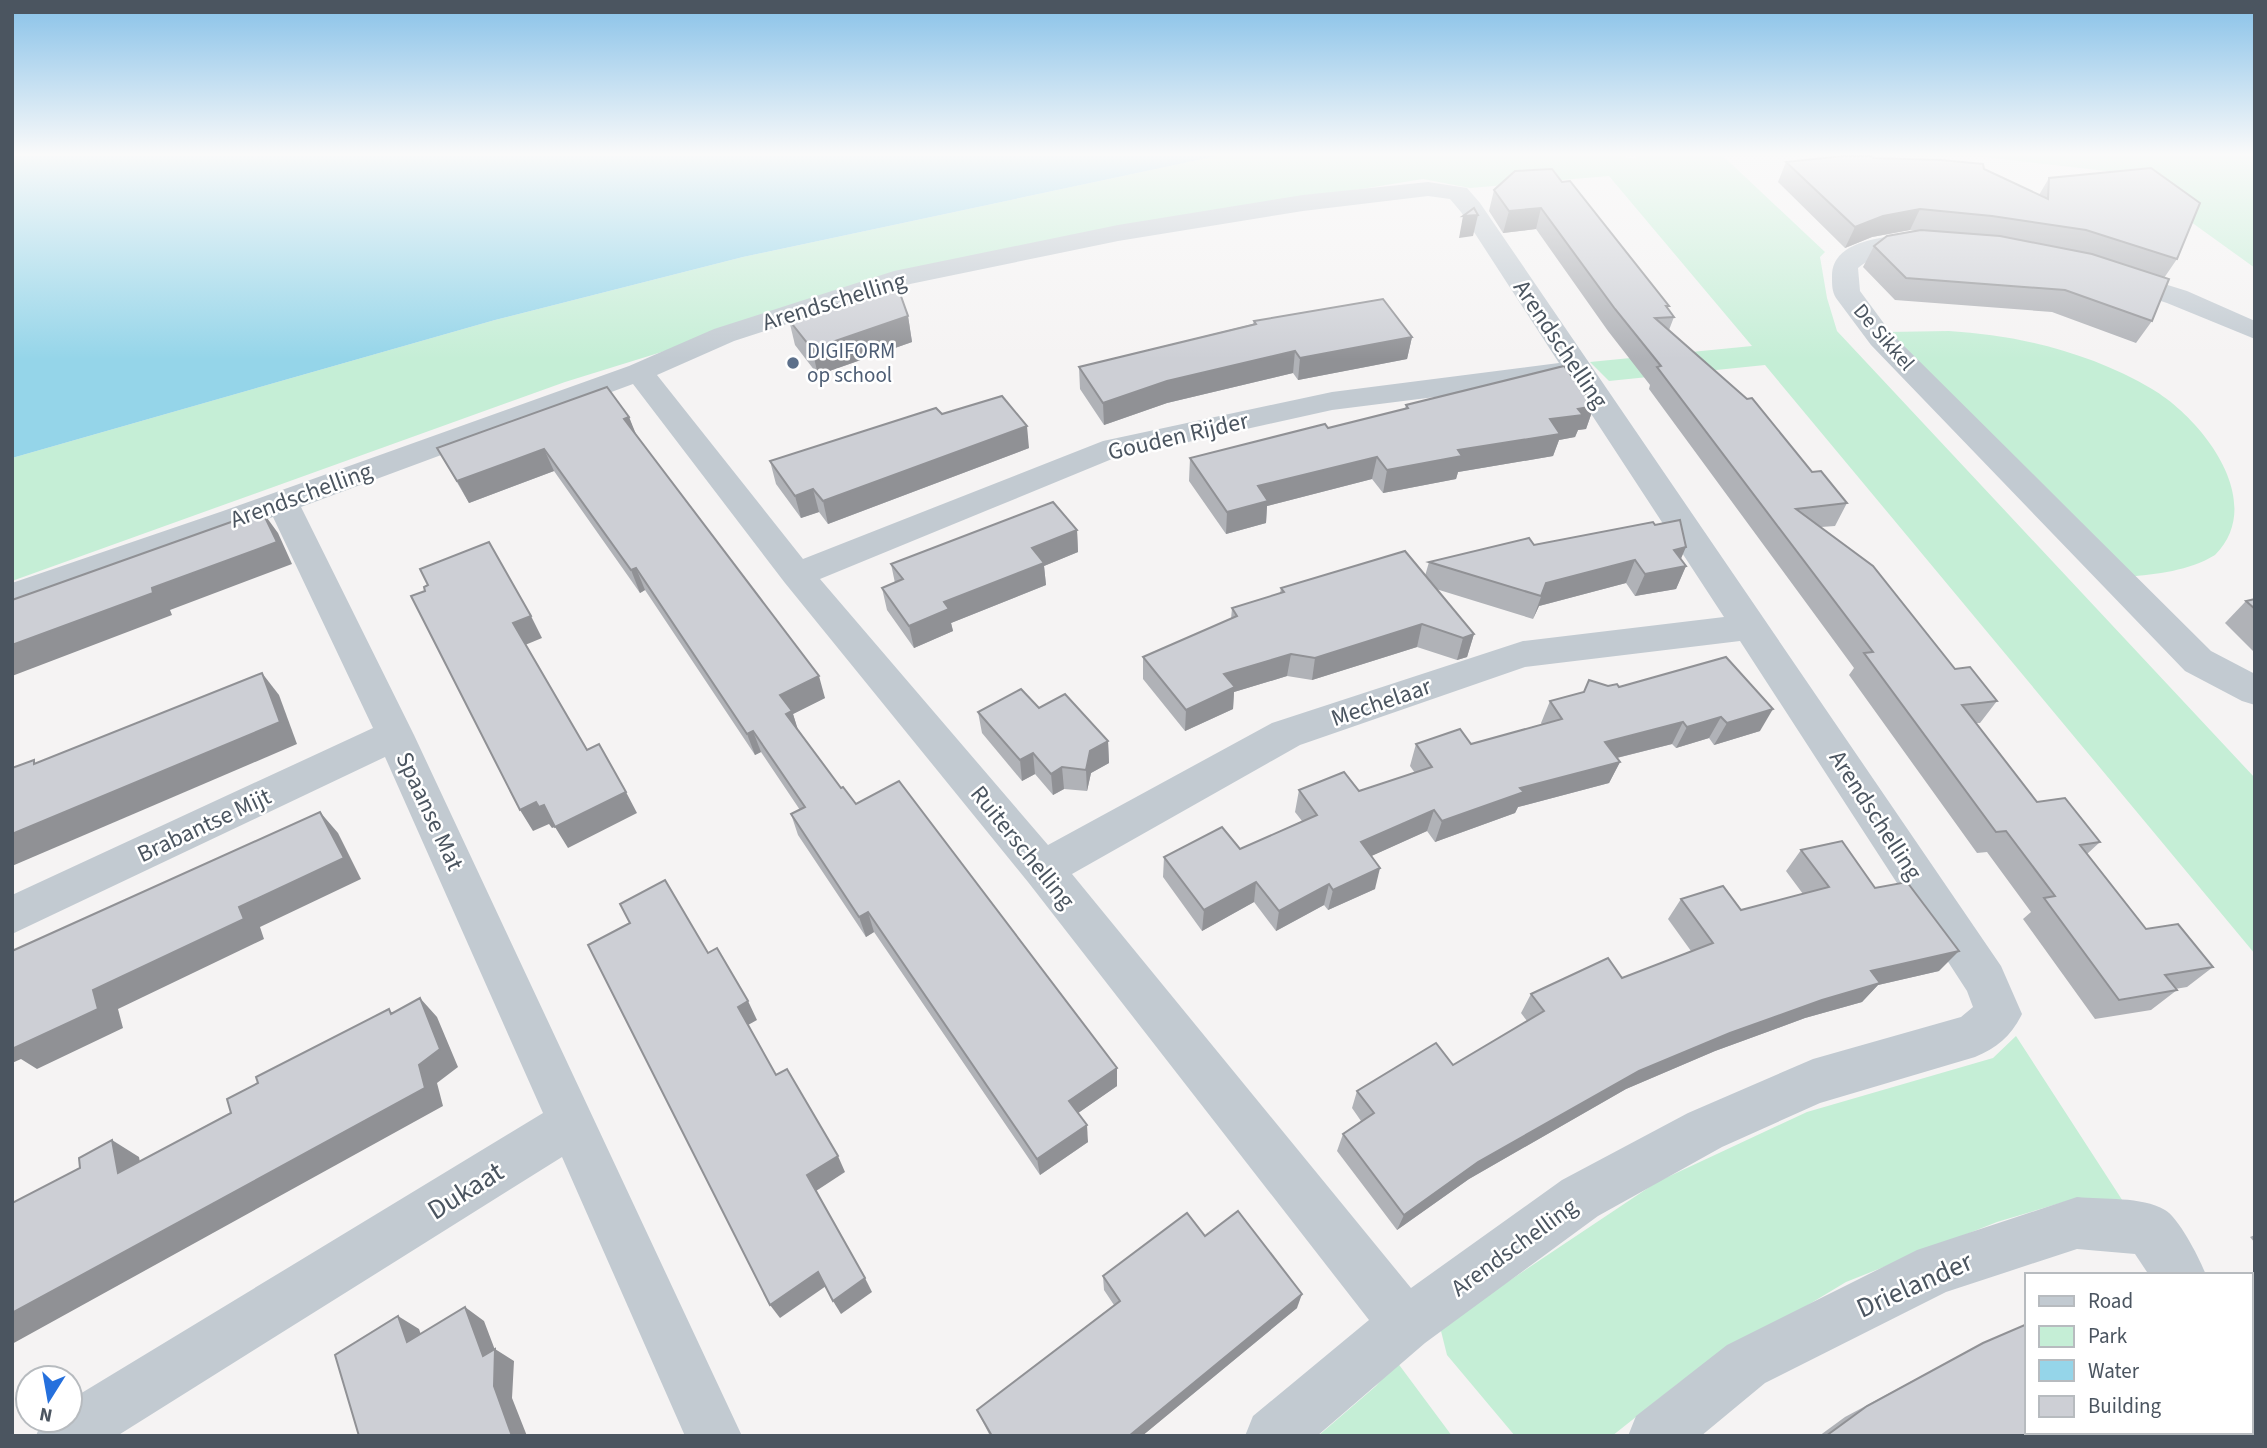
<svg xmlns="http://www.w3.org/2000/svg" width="2267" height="1448" viewBox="0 0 2267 1448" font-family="'Source Sans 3',sans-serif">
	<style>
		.green { fill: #c5eed6 }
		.water { fill: #95d5e9 }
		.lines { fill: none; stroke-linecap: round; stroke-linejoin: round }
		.minor { fill: #c2cad1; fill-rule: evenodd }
		.wall { fill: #b0b2b7 }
		.shaded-wall { fill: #909195 }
		.building { fill: #cdcfd5; stroke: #909195; stroke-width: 2 }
		.service-dot { fill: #5c6f8a; stroke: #fff; stroke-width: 2.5 }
		.labels { text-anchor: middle; stroke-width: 5; stroke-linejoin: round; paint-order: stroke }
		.far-street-label { font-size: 21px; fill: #4b5560; stroke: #fff }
		.far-service-label { font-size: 21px; fill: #4e5e75; stroke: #fff; text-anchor: start }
		.street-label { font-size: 24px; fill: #4b5560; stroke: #fff }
		.near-street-label { font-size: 28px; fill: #4b5560; stroke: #fff }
	</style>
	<rect width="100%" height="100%" fill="#f5f3f3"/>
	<g class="green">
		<path d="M 1217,156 L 1620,156 L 1636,159 L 1635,156 L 1723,156 L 1825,252 L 1820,257 L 1827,298 L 1837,331 L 2255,778 L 2255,954 L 1765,365 L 1609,381 L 1590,362 L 1752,346 L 1609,176 L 1470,188 L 1423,179 L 1281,202 L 932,268 L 565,382 L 12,581 L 12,458 L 495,320 L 743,257 Z"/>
		<path d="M 1976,156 L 2255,156 L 2255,268 L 2123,173 Z"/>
		<path d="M 1949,331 C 2019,335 2091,353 2152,389 C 2204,420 2267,503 2215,555 C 2189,571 2157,574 2127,577 L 1887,332 Z"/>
		<path d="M 2016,1036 L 2128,1209 L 2067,1201 L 1997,1222 L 1846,1282 L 1680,1382 L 1612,1436 L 1515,1436 L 1447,1355 L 1440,1327 L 1657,1182 L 1807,1112 L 1993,1058 Z"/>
		<path d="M 1397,1362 L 1452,1436 L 1318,1436 L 1376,1386 Z"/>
	</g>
	<path class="water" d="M 12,156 L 1217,156 L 743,257 L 495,320 L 12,458 Z"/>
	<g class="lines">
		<g class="minor">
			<path d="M 1428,182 L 1467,188 L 1480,203 L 2001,966 L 2022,1014 C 2012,1035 1997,1048 1975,1057 L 1820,1103 L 1722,1147 L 1598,1216 L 1425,1343 L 1317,1436 L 1245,1436 L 1253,1416 L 1369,1320 L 1028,882 L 785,583 L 633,384 L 301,507 L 414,735 L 742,1436 L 685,1436 L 562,1157 L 117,1436 L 36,1436 L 42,1420 L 70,1420 L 70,1400 L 543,1113 L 385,757 L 12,934 L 12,895 L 373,728 L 273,517 L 12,608 L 12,583 L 223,511 L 629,366 L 714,329 L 894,271 L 1118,225 L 1303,195 ZM 1428,196 L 1450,199 L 1461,212 L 1559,363 L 1332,392 L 1103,441 L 803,559 L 657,375 L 734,341 L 910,284 L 1118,241 L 1303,211 ZM 1569,380 L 1724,617 L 1523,641 L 1272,723 L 1048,845 L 820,579 L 1112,459 L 1332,410 ZM 1740,641 L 1967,991 L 1973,1007 L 1961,1017 L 1813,1059 L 1688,1113 L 1562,1180 L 1411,1288 L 1072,874 L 1300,745 L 1525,667 Z"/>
			<path d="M 1910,233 L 1933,236 L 1937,242 L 1933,248 C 1900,256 1889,243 1858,268 L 1860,291 L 1891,333 L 2211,651 L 2255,674 L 2255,705 L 2242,701 L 2185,671 L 1871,345 L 1836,298 C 1832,291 1832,285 1832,277 C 1831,240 1883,238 1910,233 Z"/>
			<path d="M 2113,268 L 2187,291 L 2255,321 L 2255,339 L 2167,303 L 2103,282 L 2100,276 L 2103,270 Z"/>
			<path d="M 2077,1197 C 2104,1200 2141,1196 2165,1210 C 2179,1218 2200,1259 2206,1275 L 2149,1275 L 2135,1254 L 2077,1249 L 1946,1292 L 1765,1383 L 1701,1436 L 1628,1436 L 1636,1416 L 1727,1345 L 1917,1250 Z"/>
			<path d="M 2251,1350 L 2255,1352 L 2255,1411 L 2251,1409 Z"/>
		</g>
	</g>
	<g class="wall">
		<path d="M 1873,158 L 1984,169 L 2039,195 L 2049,178 L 2177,259 L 2164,278 L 2152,321 L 2136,343 L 2052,312 L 1895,300 L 1863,267 L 1874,246 L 1916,231 L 1910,230 L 1872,237 L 1845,248 L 1778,182 L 1786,162 Z"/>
		<path d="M 1515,171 L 1668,309 L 1674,317 L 1669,330 L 1812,472 L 1847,503 L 1835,526 L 1821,527 L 1955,669 L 1997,701 L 1980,723 L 1976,723 L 2037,802 L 2100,842 L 2087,854 L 2146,929 L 2213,967 L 2187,987 L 2175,989 L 2177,990 L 2151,1010 L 2095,1019 L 2023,919 L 2031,912 L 1987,852 L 1977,853 L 1849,675 L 1854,668 L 1649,389 L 1650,385 L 1608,331 L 1536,229 L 1503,233 L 1489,211 L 1494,190 Z"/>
		<path d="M 908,316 L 912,342 L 818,375 L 795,345 L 789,320 Z"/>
		<path d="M 1254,321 L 1412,337 L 1407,359 L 1298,380 L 1293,373 L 1167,403 L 1104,425 L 1080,389 L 1079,367 L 1253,324 Z"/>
		<path d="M 1406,405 L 1594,406 L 1586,429 L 1578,430 L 1575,437 L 1559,440 L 1553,456 L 1458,472 L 1456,479 L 1383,493 L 1372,479 L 1267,506 L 1266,523 L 1226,534 L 1189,481 L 1190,458 L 1328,428 L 1405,409 Z"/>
		<path d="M 942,414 L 1029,448 L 828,524 L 819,512 L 801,518 L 776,484 L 770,461 Z"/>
		<path d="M 629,417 L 635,434 L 825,698 L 793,714 L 798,731 L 841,788 L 1117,1086 L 1078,1113 L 1088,1142 L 1040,1175 L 874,932 L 866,937 L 798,835 L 791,814 L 800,810 L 761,752 L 755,755 L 645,590 L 640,593 L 554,471 L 469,503 L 437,448 Z"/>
		<path d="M 1077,530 L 1078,552 L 1044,566 L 1046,585 L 951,623 L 953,631 L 914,648 L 887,610 L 882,588 L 895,583 L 891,564 Z"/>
		<path d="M 1534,545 L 1681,559 L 1686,566 L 1676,589 L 1635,596 L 1626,583 L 1539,606 L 1533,619 L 1436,589 L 1474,634 L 1467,657 L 1457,660 L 1417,647 L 1312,680 L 1287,676 L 1234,692 L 1233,709 L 1185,731 L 1143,679 L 1143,657 L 1231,619 L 1232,608 L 1280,593 L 1281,588 L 1425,576 L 1429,562 Z"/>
		<path d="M 2255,599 L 2255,653 L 2225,623 L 2246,601 Z"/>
		<path d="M 1726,657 L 1760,731 L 1714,745 L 1709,738 L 1676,748 L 1672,744 L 1617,758 L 1620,762 L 1609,783 L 1518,807 L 1515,813 L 1435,842 L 1427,831 L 1371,856 L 1375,889 L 1328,910 L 1324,905 L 1276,931 L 1254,902 L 1202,931 L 1163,877 L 1164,857 L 1240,849 L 1302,821 L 1295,812 L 1299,790 L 1359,791 L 1415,773 L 1410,766 L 1416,744 L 1471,744 L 1542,725 L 1541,723 L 1550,701 L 1608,686 L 1619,687 Z"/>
		<path d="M 1039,708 L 1108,741 L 1109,763 L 1091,773 L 1087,791 L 1064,789 L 1053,795 L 1035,774 L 1022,781 L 982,733 L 978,712 Z"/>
		<path d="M 1801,850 L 1875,888 L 1939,971 L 1878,985 L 1862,1002 L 1805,1018 L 1715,1051 L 1626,1089 L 1469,1179 L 1397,1230 L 1337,1151 L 1343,1134 L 1361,1121 L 1352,1108 L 1357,1091 L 1453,1065 L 1527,1021 L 1521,1013 L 1531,994 L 1622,978 L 1691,951 L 1668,919 L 1681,899 L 1741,910 L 1803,894 L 1786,871 Z"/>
		<path d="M 2255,1235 L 2255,1243 L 2250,1237 Z"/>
		<path d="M 1205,1236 L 1297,1308 L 1142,1436 L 990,1436 L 977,1410 L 1114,1305 L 1104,1290 L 1103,1276 Z"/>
		<path d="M 1983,1343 L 2233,1436 L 1819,1436 L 1845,1417 Z"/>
	</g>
	<g class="shaded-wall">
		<path d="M 1541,208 L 1536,229 L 1503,233 L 1509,211 Z"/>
		<path d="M 1920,209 L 1910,230 L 1872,237 L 1845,248 L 1855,227 L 1883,216 Z"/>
		<path d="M 1478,215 L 1473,236 L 1459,238 L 1463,216 Z"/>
		<path d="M 908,316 L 912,342 L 818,375 L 812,349 Z"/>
		<path d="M 1412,337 L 1407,359 L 1298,380 L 1300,358 Z"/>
		<path d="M 1295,351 L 1293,373 L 1167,403 L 1104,425 L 1103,403 L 1167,381 Z"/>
		<path d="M 1594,406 L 1586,429 L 1578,430 L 1575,437 L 1559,440 L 1553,456 L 1458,472 L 1456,479 L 1383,493 L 1387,470 L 1458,450 L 1578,409 Z"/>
		<path d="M 629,417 L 638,439 L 624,419 Z"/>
		<path d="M 1027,426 L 1029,448 L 828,524 L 823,501 Z"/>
		<path d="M 544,449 L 554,471 L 469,503 L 457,481 Z"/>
		<path d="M 1377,457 L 1372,479 L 1267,506 L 1266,523 L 1226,534 L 1227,512 L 1258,486 Z"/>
		<path d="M 813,489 L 819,512 L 801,518 L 795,496 Z"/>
		<path d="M 262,511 L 278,533 L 292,564 L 170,610 L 172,615 L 12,676 L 12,645 L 152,588 Z"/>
		<path d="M 1077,530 L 1078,552 L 1044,566 L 1046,585 L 951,623 L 953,631 L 914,648 L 909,626 L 944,602 L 1032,548 Z"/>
		<path d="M 1686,547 L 1677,568 L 1686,566 L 1676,589 L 1635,596 L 1645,574 L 1674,550 Z"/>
		<path d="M 1635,560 L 1626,583 L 1539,606 L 1533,619 L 1546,583 Z"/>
		<path d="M 636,568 L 645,590 L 640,593 L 631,570 Z"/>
		<path d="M 531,616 L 542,638 L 525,645 L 513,623 Z"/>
		<path d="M 1422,624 L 1417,647 L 1312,680 L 1315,658 Z"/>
		<path d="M 1474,634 L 1467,657 L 1457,660 L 1463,638 Z"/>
		<path d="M 1291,654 L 1287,676 L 1234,692 L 1233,709 L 1185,731 L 1186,710 L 1224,674 Z"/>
		<path d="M 262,673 L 279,695 L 297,744 L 12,866 L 12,834 Z"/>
		<path d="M 819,676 L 825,698 L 793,714 L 799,733 L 793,736 L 780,695 Z"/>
		<path d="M 1773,709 L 1760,731 L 1714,745 L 1727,723 Z"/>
		<path d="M 1721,717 L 1709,738 L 1676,748 L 1687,727 Z"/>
		<path d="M 1683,722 L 1672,744 L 1596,763 L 1605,742 Z"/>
		<path d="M 753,731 L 761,752 L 755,755 L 747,734 Z"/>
		<path d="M 1108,741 L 1109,763 L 1091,773 L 1087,791 L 1086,770 L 1090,751 Z"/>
		<path d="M 1033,753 L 1035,774 L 1022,781 L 1020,760 Z"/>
		<path d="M 1620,762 L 1609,783 L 1518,807 L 1515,813 L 1435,842 L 1442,821 L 1520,788 Z"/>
		<path d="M 1062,767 L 1064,789 L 1053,795 L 1051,774 Z"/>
		<path d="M 626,792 L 637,813 L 568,848 L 555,827 L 552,828 L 549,824 L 533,831 L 520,810 L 536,802 L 544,805 Z"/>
		<path d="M 1434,810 L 1427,831 L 1356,863 L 1361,842 Z"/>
		<path d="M 320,812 L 338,833 L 361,879 L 260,927 L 264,939 L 118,1009 L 123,1028 L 37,1069 L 21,1059 L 12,1063 L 12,1038 L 93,990 L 239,907 Z"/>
		<path d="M 1380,868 L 1375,889 L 1328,910 L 1333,890 Z"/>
		<path d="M 1256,882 L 1254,902 L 1202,931 L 1204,910 Z"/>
		<path d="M 1329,884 L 1324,905 L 1276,931 L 1279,911 Z"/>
		<path d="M 868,912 L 874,932 L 866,937 L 859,917 Z"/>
		<path d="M 1959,951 L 1939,971 L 1878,985 L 1862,1002 L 1805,1018 L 1715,1051 L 1626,1089 L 1469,1179 L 1397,1230 L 1404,1215 L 1478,1162 L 1639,1071 L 1871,971 Z"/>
		<path d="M 420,998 L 437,1017 L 458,1067 L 437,1083 L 443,1106 L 12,1344 L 12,1313 L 419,1065 Z"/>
		<path d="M 748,1001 L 757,1020 L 748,1025 L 738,1007 Z"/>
		<path d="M 1117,1068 L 1117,1086 L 1071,1118 L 1069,1101 Z"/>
		<path d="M 1087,1125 L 1088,1142 L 1040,1175 L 1037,1159 Z"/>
		<path d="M 112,1140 L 139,1157 L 145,1189 L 118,1173 Z"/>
		<path d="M 838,1156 L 845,1172 L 816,1191 L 807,1175 Z"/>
		<path d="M 818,1272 L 826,1286 L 780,1318 L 770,1305 Z"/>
		<path d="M 865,1278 L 872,1292 L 841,1314 L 833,1301 Z"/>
		<path d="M 1302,1294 L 1297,1308 L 1142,1436 L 1129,1436 Z"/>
		<path d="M 465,1307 L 484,1321 L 495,1350 L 495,1349 L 514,1361 L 512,1398 L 527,1436 L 512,1436 Z"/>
		<path d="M 398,1316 L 419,1329 L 428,1355 L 407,1342 Z"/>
	</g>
	<g class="building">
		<path d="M 1843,156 L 1872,156 L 1873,158 L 1941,160 L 1983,164 L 1984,169 L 2048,199 L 2049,178 L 2151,168 L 2200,203 L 2177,259 L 2086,230 L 1992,216 L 1920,209 L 1883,216 L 1855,227 L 1786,162 Z"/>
		<path d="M 1552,169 L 1562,182 L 1570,181 L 1669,306 L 1666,306 L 1674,317 L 1655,318 L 1747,399 L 1752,398 L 1812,472 L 1821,471 L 1847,503 L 1796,509 L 1873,566 L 1955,669 L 1970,667 L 1997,701 L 1962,705 L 2037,802 L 2065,798 L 2100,842 L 2080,845 L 2146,929 L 2178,924 L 2213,967 L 2165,975 L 2177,990 L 2119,1000 L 2044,898 L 2055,896 L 2006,831 L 1996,832 L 1864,653 L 1873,652 L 1657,367 L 1661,366 L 1615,309 L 1541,208 L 1509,211 L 1494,190 L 1515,171 Z"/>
		<path d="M 1474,208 L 1478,215 L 1463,216 Z"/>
		<path d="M 1921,230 L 2000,236 L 2092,254 L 2169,279 L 2152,321 L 2065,290 L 1906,278 L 1874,246 L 1887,236 Z"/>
		<path d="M 897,285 L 908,316 L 812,349 L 789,320 Z"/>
		<path d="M 1383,299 L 1412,337 L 1300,358 L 1295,351 L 1167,381 L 1103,403 L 1079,367 L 1256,324 L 1254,321 Z"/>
		<path d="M 1564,366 L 1594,406 L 1578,409 L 1583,415 L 1550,419 L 1560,434 L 1458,450 L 1462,456 L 1387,470 L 1377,457 L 1258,486 L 1268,501 L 1227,512 L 1190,458 L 1325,424 L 1328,428 L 1408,408 L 1406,405 Z"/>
		<path d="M 607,387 L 629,417 L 624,419 L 819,676 L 780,695 L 792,711 L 786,714 L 841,788 L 843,787 L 856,804 L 899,781 L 1117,1068 L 1069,1101 L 1087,1125 L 1037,1159 L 868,912 L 859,917 L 791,814 L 805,807 L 753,731 L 747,734 L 636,568 L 631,570 L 544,449 L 457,481 L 437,448 Z"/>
		<path d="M 1002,396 L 1027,426 L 823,501 L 813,489 L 795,496 L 770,461 L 936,408 L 942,414 Z"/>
		<path d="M 1053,502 L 1077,530 L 1032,548 L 1044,563 L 944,602 L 949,609 L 909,626 L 882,588 L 903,579 L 891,564 Z"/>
		<path d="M 262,511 L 277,542 L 152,588 L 153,593 L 12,645 L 12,600 Z"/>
		<path d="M 1680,520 L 1686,547 L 1674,550 L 1686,566 L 1645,574 L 1635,560 L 1546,583 L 1541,596 L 1429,562 L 1529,538 L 1534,545 L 1653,522 L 1655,525 Z"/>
		<path d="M 489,542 L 531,616 L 513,623 L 587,750 L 599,744 L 626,792 L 555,827 L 544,805 L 539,807 L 536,802 L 520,810 L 411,596 L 425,591 L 424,587 L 428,585 L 420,569 Z"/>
		<path d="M 1405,551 L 1474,634 L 1463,638 L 1422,624 L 1315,658 L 1291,654 L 1224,674 L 1235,687 L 1186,710 L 1143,657 L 1237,616 L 1232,608 L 1284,592 L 1281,588 Z"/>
		<path d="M 2255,599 L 2255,609 L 2246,601 Z"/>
		<path d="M 1726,657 L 1773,709 L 1727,723 L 1721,717 L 1687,727 L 1683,722 L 1605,742 L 1620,762 L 1520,788 L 1524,792 L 1442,821 L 1434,810 L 1361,842 L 1380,868 L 1333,890 L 1329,884 L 1279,911 L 1256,882 L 1204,910 L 1164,857 L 1222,827 L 1240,849 L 1317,815 L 1299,790 L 1344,772 L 1359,791 L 1432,767 L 1416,744 L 1460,729 L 1471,744 L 1562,719 L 1550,701 L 1584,692 L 1589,680 L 1608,686 L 1617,684 L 1619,687 Z"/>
		<path d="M 262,673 L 280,722 L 12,834 L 12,768 L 34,760 L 34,764 Z"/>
		<path d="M 1021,689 L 1039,708 L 1065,694 L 1108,741 L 1090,751 L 1086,770 L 1062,767 L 1051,774 L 1033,753 L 1020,760 L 978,712 Z"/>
		<path d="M 320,812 L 344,858 L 239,907 L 244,919 L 93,990 L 98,1009 L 12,1049 L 12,951 Z"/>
		<path d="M 1842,841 L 1875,888 L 1907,882 L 1959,951 L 1871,971 L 1880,983 L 1822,1000 L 1730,1033 L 1639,1071 L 1478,1162 L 1404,1215 L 1343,1134 L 1374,1113 L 1357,1091 L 1436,1043 L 1453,1065 L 1544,1011 L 1531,994 L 1608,958 L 1622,978 L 1713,943 L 1681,899 L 1723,886 L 1741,910 L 1829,887 L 1801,850 Z"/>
		<path d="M 665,880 L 708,953 L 717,948 L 748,1001 L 738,1007 L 776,1075 L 787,1069 L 838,1156 L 807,1175 L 865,1278 L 833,1301 L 818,1272 L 770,1305 L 588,945 L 630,923 L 620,904 Z"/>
		<path d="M 420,998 L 440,1049 L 419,1065 L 425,1088 L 12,1313 L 12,1203 L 80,1168 L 79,1158 L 112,1140 L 118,1173 L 231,1113 L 227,1099 L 258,1083 L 256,1077 L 389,1009 L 391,1014 Z"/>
		<path d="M 1238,1211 L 1302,1294 L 1129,1436 L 992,1436 L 977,1410 L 1120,1301 L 1103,1276 L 1187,1213 L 1205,1236 Z"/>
		<path d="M 465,1307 L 483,1356 L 495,1349 L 494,1386 L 512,1436 L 359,1436 L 335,1355 L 398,1316 L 407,1342 Z"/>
		<path d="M 2027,1324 L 2027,1432 L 2230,1432 L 2233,1436 L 1826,1436 L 1867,1406 L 1983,1343 Z"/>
		<path d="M 2251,1395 L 2255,1400 L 2255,1403 L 2251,1404 Z"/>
	</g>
	<linearGradient id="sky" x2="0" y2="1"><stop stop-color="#87c1e8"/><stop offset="0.43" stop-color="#fafafa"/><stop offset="1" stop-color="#fafafa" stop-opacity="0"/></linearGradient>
	<rect width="2267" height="359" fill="url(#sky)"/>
	<circle class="service-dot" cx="793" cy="363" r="7"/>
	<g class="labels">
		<g class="far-street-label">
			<text transform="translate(1884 337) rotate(49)" y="7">De Sikkel</text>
		</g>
		<g class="far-service-label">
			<text x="807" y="358">DIGIFORM<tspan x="807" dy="24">op school</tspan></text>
		</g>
		<g class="street-label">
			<text transform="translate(834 301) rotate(-17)" y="8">Arendschelling</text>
			<text transform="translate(1561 344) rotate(56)" y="8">Arendschelling</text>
			<text transform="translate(1178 436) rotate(-13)" y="8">Gouden Rijder</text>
			<text transform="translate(301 495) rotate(-20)" y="8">Arendschelling</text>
			<text transform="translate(1381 702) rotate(-19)" y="8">Mechelaar</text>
			<text transform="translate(430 811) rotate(65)" y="8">Spaanse Mat</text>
			<text transform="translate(1876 815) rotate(57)" y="8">Arendschelling</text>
			<text transform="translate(204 825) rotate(-25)" y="8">Brabantse Mijt</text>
			<text transform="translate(1023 847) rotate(51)" y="8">Ruiterschelling</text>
			<text transform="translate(1514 1247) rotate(-36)" y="8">Arendschelling</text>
		</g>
		<g class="near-street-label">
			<text transform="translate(465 1190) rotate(-32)" y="10">Dukaat</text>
			<text transform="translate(1914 1284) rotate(-24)" y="10">Drielander</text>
		</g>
	</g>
	<rect width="2267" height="1448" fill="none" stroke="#4b5560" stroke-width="28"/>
	<rect x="2025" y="1273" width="228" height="161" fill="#ffffff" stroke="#b7bbbf" stroke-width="2"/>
	<rect x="2039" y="1296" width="35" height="10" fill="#c2cad1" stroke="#b7bbbf" stroke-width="2"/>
	<text x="2088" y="1308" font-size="21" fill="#4b5560">Road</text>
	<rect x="2039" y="1326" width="35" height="21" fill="#c5eed6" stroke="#b7bbbf" stroke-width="2"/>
	<text x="2088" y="1343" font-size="21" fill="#4b5560">Park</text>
	<rect x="2039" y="1360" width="35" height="21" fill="#95d5e9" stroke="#b7bbbf" stroke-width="2"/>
	<text x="2088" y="1378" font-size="21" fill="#4b5560">Water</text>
	<rect x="2039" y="1396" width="35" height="21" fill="#cdcfd5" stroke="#b7bbbf" stroke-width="2"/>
	<text x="2088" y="1413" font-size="21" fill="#4b5560">Building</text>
	<g transform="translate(49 1399) rotate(191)"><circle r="33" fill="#ffffff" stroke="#b7bbbf" stroke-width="2"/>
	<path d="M0-5L12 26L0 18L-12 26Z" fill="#2570dd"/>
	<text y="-10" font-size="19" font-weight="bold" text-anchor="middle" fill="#4b5560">N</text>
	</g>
</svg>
